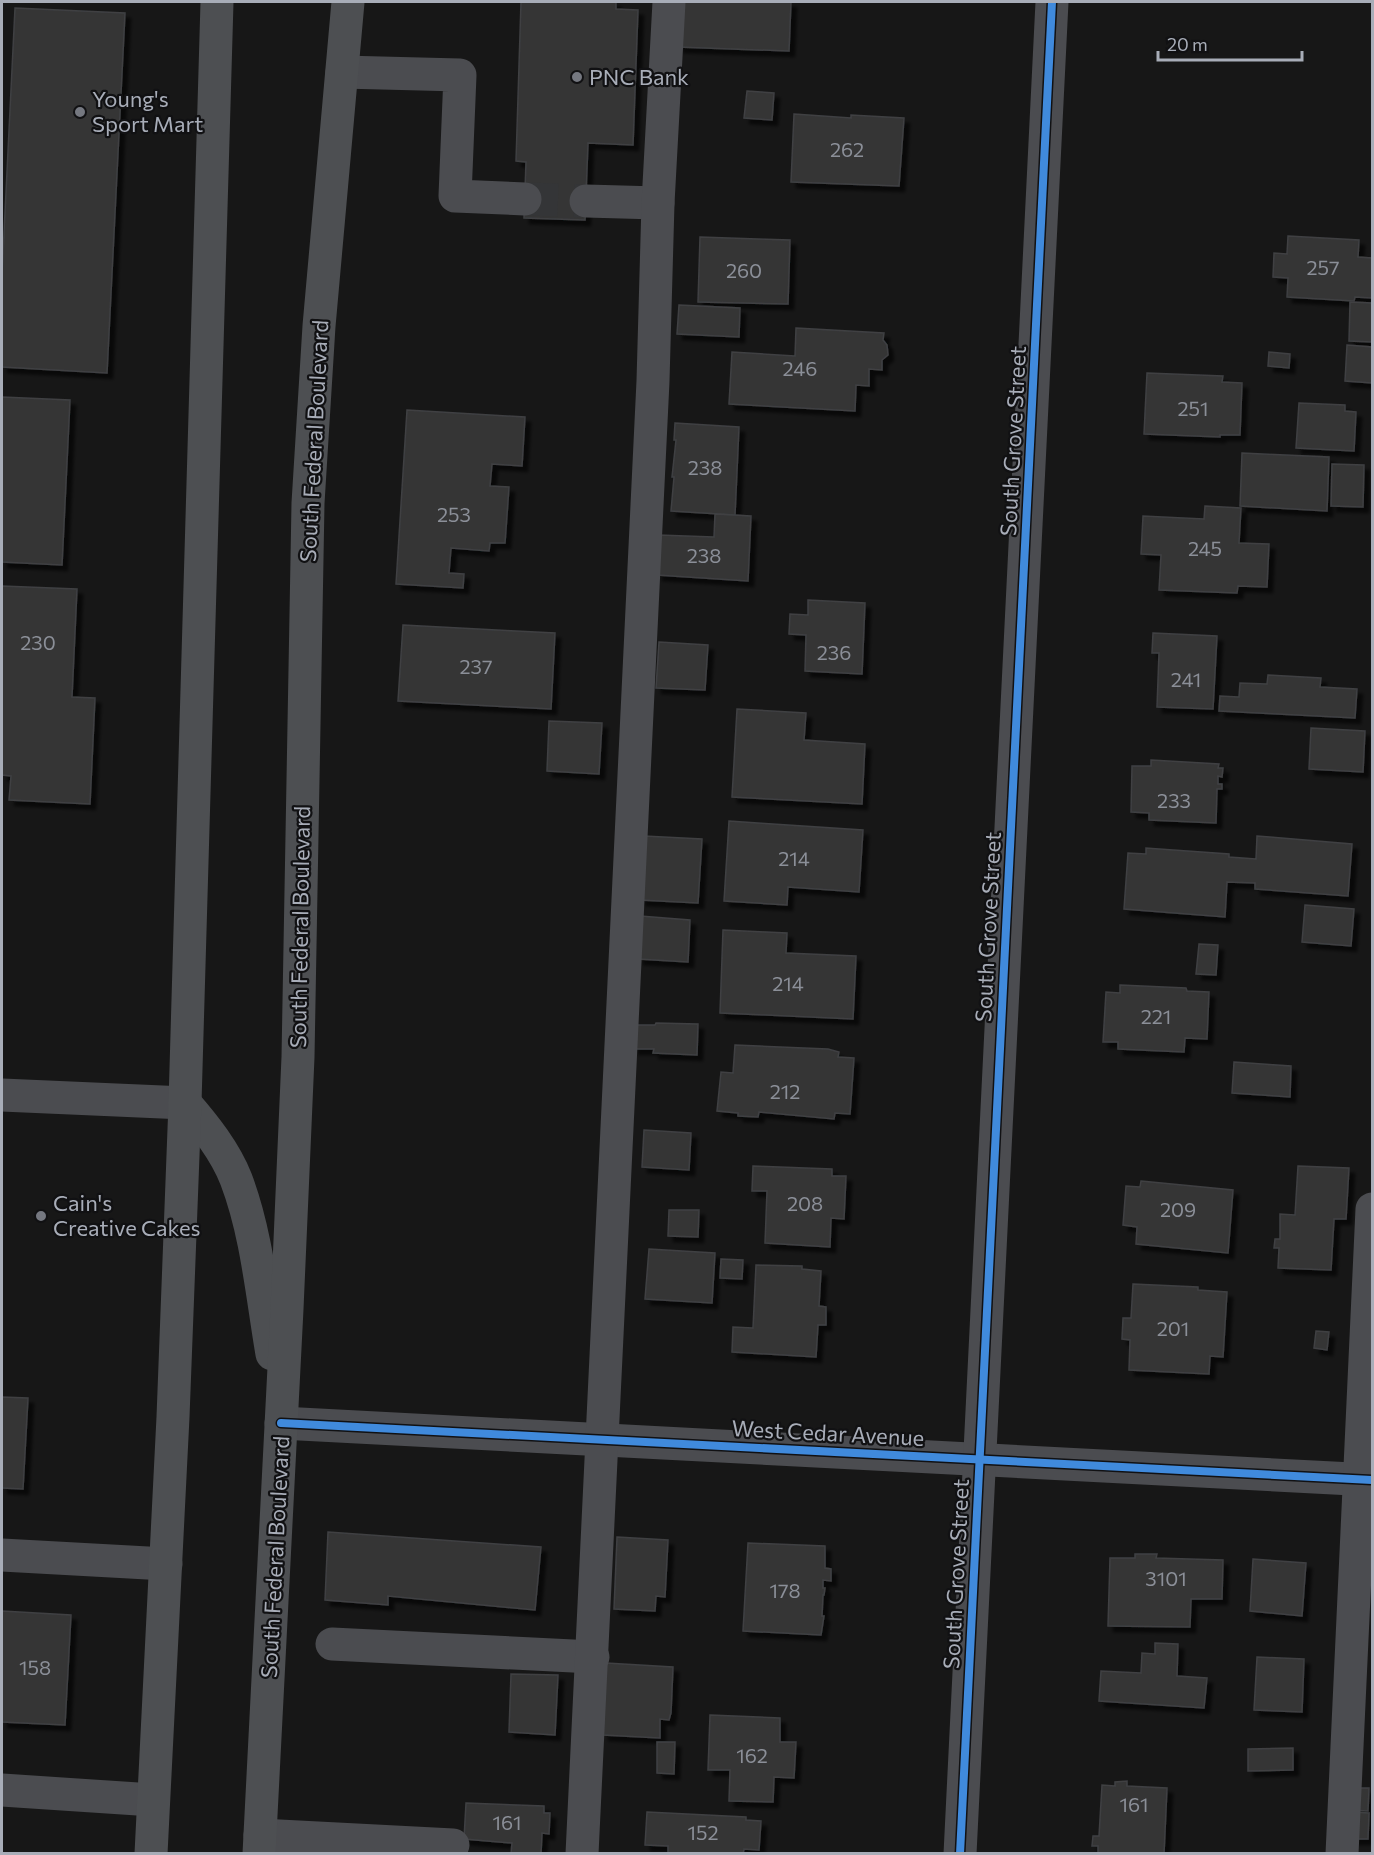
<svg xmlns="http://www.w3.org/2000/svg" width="1374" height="1855" viewBox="0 0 1374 1855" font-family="Commissioner,sans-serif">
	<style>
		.building { fill: #353536; stroke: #3f4043; stroke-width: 1.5; filter: url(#shadow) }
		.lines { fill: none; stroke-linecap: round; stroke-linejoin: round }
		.minor-tunnel { stroke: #343537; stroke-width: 33; stroke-dasharray: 33 16; stroke-linecap: butt }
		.minor { stroke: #4b4c50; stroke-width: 33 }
		.major { stroke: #4d4f52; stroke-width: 33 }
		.cycleway-casing { stroke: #111113; stroke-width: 11 }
		.cycleway { stroke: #408adc; stroke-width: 8 }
		.poi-dot { fill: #757880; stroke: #111113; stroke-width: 2 }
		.labels { text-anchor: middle; stroke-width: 4.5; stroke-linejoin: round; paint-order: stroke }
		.number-label { font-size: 20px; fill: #8b8f98 }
		.poi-label { font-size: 22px; fill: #a8adb8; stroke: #111113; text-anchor: start }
		.street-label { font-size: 22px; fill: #a8adb8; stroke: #111113 }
	</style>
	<defs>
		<filter id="shadow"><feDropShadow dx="5.5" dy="5.5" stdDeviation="1.5" flood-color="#0009"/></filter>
	</defs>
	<rect width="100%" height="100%" fill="#171717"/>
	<g class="building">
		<path d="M 521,2 L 616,2 L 616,9 L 638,10 L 633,145 L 588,143 L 585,220 L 524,218 L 526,162 L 516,161 Z"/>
		<path d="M 680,2 L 791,2 L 789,51 L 678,47 Z"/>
		<path d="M 15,8 L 125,13 L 107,373 L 2,367 L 2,274 Z"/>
		<path d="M 747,91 L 774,93 L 772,120 L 744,118 Z"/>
		<path d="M 794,114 L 851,118 L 851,115 L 904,118 L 899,186 L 791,182 Z"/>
		<path d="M 1288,236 L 1359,240 L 1358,257 L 1372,258 L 1372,298 L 1355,297 L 1354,301 L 1287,297 L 1288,278 L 1273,277 L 1274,253 L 1287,254 Z"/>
		<path d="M 700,237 L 790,240 L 788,304 L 698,302 Z"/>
		<path d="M 1350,302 L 1372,303 L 1372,342 L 1349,341 Z"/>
		<path d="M 679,305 L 740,308 L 739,337 L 677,334 Z"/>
		<path d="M 796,328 L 884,333 L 883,340 L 887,345 L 888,355 L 882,360 L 882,370 L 869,369 L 869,386 L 856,385 L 855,411 L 729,404 L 732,352 L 795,356 Z"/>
		<path d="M 1347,345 L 1372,347 L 1372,383 L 1345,381 Z"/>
		<path d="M 1269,352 L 1290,354 L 1289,368 L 1268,366 Z"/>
		<path d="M 1147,373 L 1223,376 L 1222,382 L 1242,383 L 1240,435 L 1220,435 L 1220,437 L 1144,434 Z"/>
		<path d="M 2,397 L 70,400 L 62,565 L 2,562 Z"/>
		<path d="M 1299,403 L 1345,405 L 1345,411 L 1356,412 L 1354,451 L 1296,448 Z"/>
		<path d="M 407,410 L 525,417 L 522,466 L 492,464 L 490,486 L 509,487 L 505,543 L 490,543 L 489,551 L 451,548 L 449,573 L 464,574 L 463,588 L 396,584 Z"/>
		<path d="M 675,423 L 739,427 L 735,515 L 671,511 L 674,477 L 672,477 L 676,440 L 674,440 Z"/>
		<path d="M 1242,453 L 1329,457 L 1327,511 L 1240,506 Z"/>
		<path d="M 1332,464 L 1364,465 L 1363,507 L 1331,506 Z"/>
		<path d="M 1205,506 L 1241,508 L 1239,543 L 1269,544 L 1267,587 L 1238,586 L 1237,593 L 1159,590 L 1161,555 L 1141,554 L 1143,516 L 1204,519 Z"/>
		<path d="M 715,514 L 751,516 L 748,581 L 657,575 L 659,535 L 714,537 Z"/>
		<path d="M 2,586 L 77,589 L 72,697 L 95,698 L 90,804 L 9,800 L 11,776 L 2,775 Z"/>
		<path d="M 808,600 L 865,603 L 862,674 L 805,671 L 806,635 L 789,634 L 790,614 L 808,615 Z"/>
		<path d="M 403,625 L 555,633 L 551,709 L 398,701 Z"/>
		<path d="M 1153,633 L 1217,636 L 1213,709 L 1157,707 L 1159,653 L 1152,653 Z"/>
		<path d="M 659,642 L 708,645 L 705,690 L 656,688 Z"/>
		<path d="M 1268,675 L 1321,678 L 1320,687 L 1357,689 L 1355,718 L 1219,711 L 1220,696 L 1239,697 L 1240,683 L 1267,684 Z"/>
		<path d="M 737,709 L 806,713 L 804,740 L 865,744 L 862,804 L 732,797 Z"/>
		<path d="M 549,721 L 602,723 L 599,774 L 547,771 Z"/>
		<path d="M 1311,728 L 1365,731 L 1363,772 L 1309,769 Z"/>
		<path d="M 1151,760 L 1219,764 L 1218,768 L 1223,768 L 1222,777 L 1218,776 L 1218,784 L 1222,784 L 1222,789 L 1217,789 L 1216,823 L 1149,820 L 1149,813 L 1131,812 L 1132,766 L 1151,766 Z"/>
		<path d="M 729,821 L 863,830 L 859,892 L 788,887 L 787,905 L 724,901 Z"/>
		<path d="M 644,836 L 702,839 L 698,903 L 640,900 Z"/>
		<path d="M 1257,836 L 1352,844 L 1348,896 L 1255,889 L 1255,883 L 1227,882 L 1225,917 L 1124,909 L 1128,853 L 1146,854 L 1146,848 L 1229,854 L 1229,857 L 1256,859 Z"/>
		<path d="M 1305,905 L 1354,909 L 1351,946 L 1302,942 Z"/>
		<path d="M 640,916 L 690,920 L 688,962 L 638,959 Z"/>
		<path d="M 723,930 L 787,933 L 786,953 L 856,956 L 853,1019 L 720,1013 Z"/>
		<path d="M 1199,944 L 1218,945 L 1216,975 L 1196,974 Z"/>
		<path d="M 1120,985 L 1186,988 L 1187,991 L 1209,992 L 1207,1039 L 1185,1038 L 1184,1052 L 1118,1049 L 1118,1042 L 1103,1042 L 1106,992 L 1120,993 Z"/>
		<path d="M 656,1023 L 698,1024 L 697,1055 L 653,1053 L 654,1049 L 633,1049 L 633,1025 L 655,1025 Z"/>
		<path d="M 735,1045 L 828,1049 L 839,1052 L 838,1057 L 854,1058 L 850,1114 L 835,1113 L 834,1119 L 759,1112 L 758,1117 L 738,1116 L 738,1113 L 717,1111 L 721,1072 L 733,1073 Z"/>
		<path d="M 1234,1062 L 1291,1066 L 1290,1097 L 1232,1093 Z"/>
		<path d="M 644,1130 L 691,1133 L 689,1170 L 642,1167 Z"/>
		<path d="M 753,1166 L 832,1169 L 832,1176 L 846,1176 L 844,1219 L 831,1218 L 830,1247 L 765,1243 L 767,1191 L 752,1191 Z"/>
		<path d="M 1298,1166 L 1349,1168 L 1346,1219 L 1334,1219 L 1331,1270 L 1278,1268 L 1279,1248 L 1274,1248 L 1275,1239 L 1280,1239 L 1280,1214 L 1295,1215 Z"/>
		<path d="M 1141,1181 L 1233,1190 L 1228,1253 L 1136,1244 L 1137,1227 L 1123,1225 L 1126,1186 L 1140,1187 Z"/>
		<path d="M 669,1210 L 699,1210 L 698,1237 L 668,1236 Z"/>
		<path d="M 649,1249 L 715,1253 L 712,1303 L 645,1299 Z"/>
		<path d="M 721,1259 L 743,1260 L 742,1279 L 720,1278 Z"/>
		<path d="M 756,1265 L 802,1266 L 802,1269 L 821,1271 L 819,1306 L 826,1307 L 826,1325 L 818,1325 L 816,1357 L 732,1352 L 733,1327 L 753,1328 Z"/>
		<path d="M 1133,1284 L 1198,1287 L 1198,1290 L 1227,1292 L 1223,1357 L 1210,1356 L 1209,1374 L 1129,1370 L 1130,1340 L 1122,1339 L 1123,1318 L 1131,1318 Z"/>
		<path d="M 1316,1331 L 1329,1332 L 1327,1350 L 1314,1348 Z"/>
		<path d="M 2,1397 L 28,1398 L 23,1489 L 2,1488 Z"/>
		<path d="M 328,1532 L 541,1547 L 535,1610 L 388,1596 L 388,1605 L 325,1600 Z"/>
		<path d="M 617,1537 L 668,1540 L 665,1597 L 656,1596 L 655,1611 L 614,1609 Z"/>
		<path d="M 748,1543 L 825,1546 L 825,1568 L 831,1569 L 831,1581 L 823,1580 L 823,1588 L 825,1588 L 824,1595 L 823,1595 L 822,1616 L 824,1616 L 821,1635 L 743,1631 Z"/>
		<path d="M 1135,1554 L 1157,1554 L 1156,1558 L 1223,1560 L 1222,1599 L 1191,1599 L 1190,1627 L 1108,1626 L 1110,1558 L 1135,1558 Z"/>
		<path d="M 1253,1559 L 1306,1563 L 1302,1616 L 1250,1611 Z"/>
		<path d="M 2,1611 L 71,1615 L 65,1725 L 2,1722 Z"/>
		<path d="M 1155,1643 L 1178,1644 L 1177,1676 L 1207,1678 L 1204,1708 L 1099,1701 L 1101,1671 L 1141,1673 L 1142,1653 L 1155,1654 Z"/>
		<path d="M 1257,1657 L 1304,1659 L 1302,1712 L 1254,1710 Z"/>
		<path d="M 606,1663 L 673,1667 L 671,1713 L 669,1720 L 660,1719 L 660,1738 L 603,1735 Z"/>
		<path d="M 511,1674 L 558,1675 L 555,1735 L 509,1732 Z"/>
		<path d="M 710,1715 L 780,1718 L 780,1742 L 796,1742 L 794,1778 L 774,1777 L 773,1802 L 729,1801 L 730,1770 L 708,1770 Z"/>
		<path d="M 657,1742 L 675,1742 L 674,1774 L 657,1773 Z"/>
		<path d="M 1293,1748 L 1293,1770 L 1248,1771 L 1248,1749 Z"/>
		<path d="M 1127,1781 L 1127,1786 L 1167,1788 L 1164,1854 L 1098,1854 L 1098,1846 L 1092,1846 L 1093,1836 L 1099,1836 L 1102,1785 L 1115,1786 L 1115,1782 Z"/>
		<path d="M 1353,1788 L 1369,1788 L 1368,1811 L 1351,1810 Z"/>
		<path d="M 466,1803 L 544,1806 L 544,1813 L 550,1813 L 549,1834 L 542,1833 L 541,1854 L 511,1854 L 512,1843 L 464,1839 Z"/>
		<path d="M 647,1812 L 746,1817 L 746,1820 L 761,1821 L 759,1850 L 744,1849 L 743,1854 L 668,1854 L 668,1846 L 645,1845 Z"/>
		<path d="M 1351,1812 L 1369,1813 L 1368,1839 L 1351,1839 Z"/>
	</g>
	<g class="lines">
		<path class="minor-tunnel" d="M 525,199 L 586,201"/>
		<g class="minor">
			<path d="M 342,72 L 460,75 L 455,196 L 525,199"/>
			<path d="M 586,201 L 658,203"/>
			<path d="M 2,1095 L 185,1103"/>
			<path d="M 281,1423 L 1372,1480"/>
			<path d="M 2,1555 L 166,1564"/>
			<path d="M 332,1644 L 593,1657"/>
			<path d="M 2,1790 L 153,1800"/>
			<path d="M 260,1835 L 453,1845"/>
			<path d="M 582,1854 L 653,381 L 658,203 L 669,2"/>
			<path d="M 960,1854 L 1052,2"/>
			<path d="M 1342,1854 L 1372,1209"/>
		</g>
		<g class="major">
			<path d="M 185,1103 C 205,1126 225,1151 236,1179 C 257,1234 262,1296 272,1354"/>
			<path d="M 151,1854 L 173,1417 L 185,1103 L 217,2"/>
			<path d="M 259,1854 L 287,1309 L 298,1057 L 308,503 L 319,326 L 348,2"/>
		</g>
		<g class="cycleway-casing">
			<g id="cycleway">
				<path d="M 281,1423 L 1372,1480"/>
				<path d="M 960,1854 L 1052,2"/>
			</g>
		</g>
		<use href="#cycleway" class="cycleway"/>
	</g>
	<g class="poi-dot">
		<circle cx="577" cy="77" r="6"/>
		<circle cx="80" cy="112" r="6"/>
		<circle cx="41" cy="1216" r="6"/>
	</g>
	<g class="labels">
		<g class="number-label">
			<text x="847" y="157">262</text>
			<text x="1323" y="275">257</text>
			<text x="744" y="278">260</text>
			<text x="800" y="376">246</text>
			<text x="1193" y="416">251</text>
			<text x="705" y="475">238</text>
			<text x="454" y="522">253</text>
			<text x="1205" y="556">245</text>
			<text x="704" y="563">238</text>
			<text x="38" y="650">230</text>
			<text x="834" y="660">236</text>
			<text x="476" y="674">237</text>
			<text x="1186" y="687">241</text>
			<text x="1174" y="808">233</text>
			<text x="794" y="866">214</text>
			<text x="788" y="991">214</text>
			<text x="1156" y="1024">221</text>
			<text x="785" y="1099">212</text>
			<text x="805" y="1211">208</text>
			<text x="1178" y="1217">209</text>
			<text x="1173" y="1336">201</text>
			<text x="1166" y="1586">3101</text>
			<text x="785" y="1598">178</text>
			<text x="35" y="1675">158</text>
			<text x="752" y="1763">162</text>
			<text x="1134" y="1812">161</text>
			<text x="507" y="1830">161</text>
			<text x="703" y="1840">152</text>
		</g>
		<g class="poi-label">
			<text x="589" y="85">PNC Bank</text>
			<text x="92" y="107">Young's<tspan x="92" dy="25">Sport Mart</tspan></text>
			<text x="53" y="1211">Cain's<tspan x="53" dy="25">Creative Cakes</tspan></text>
		</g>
		<g class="street-label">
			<text transform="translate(314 441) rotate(-87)" y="8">South Federal Boulevard</text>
			<text transform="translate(1013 441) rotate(-87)" y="8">South Grove Street</text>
			<text transform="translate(300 927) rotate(-89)" y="8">South Federal Boulevard</text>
			<text transform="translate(988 927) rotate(-87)" y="8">South Grove Street</text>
			<text transform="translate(828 1433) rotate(3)" y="8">West Cedar Avenue</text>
			<text transform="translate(275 1557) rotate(-87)" y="8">South Federal Boulevard</text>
			<text transform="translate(956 1574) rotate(-87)" y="8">South Grove Street</text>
		</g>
	</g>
	<rect width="1374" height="1855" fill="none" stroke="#a8adb8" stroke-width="6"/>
	<path d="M1158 51v9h144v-9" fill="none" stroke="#a8adb8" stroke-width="3"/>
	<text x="1167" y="51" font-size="18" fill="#a8adb8" stroke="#111113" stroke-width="4.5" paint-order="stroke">20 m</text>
</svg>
